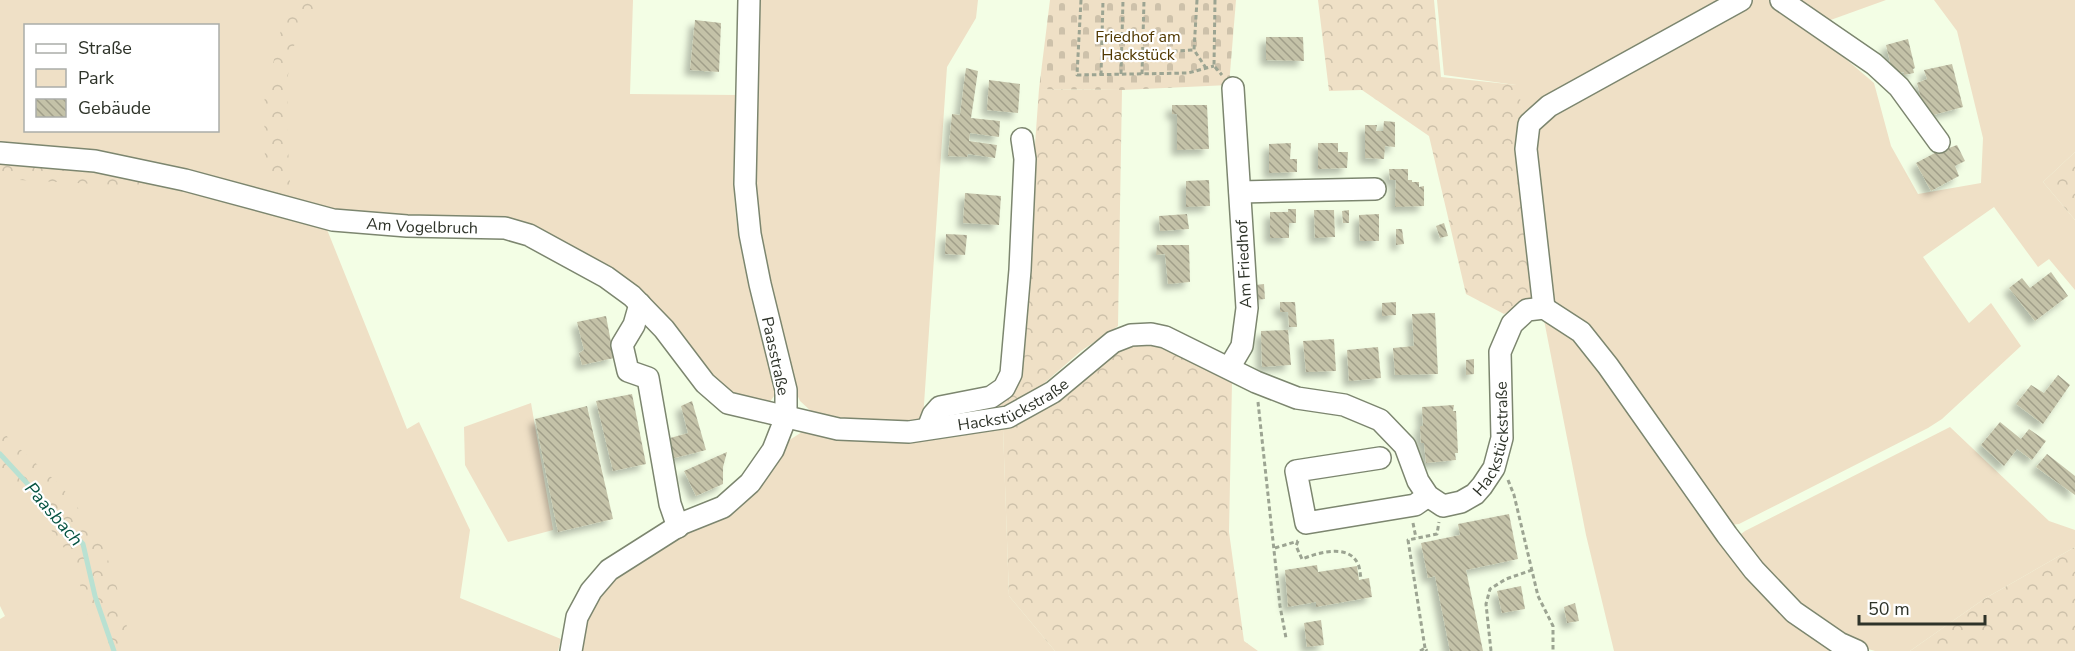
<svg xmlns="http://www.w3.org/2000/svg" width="2075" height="651" viewBox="0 0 2075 651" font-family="'Nunito Sans',sans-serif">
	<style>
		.green { fill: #efe0c6; fill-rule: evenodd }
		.forest { fill: url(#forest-crowns) }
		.cemetery { fill: url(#cemetery-stones) }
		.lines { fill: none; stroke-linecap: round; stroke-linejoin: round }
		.stream { stroke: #b9e1d2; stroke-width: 5 }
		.building { fill: url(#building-back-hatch); filter: url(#shadow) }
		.minor-casing { stroke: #7c866f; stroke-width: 24 }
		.path { stroke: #9ca492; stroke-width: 3; stroke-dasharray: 4.5 3; stroke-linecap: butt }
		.minor { stroke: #fff; stroke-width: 21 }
		.labels { text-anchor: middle; stroke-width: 4.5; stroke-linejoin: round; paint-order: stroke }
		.park-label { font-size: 16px; fill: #513800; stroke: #fff }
		.street-label { font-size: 16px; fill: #2e3329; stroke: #fff }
		.water-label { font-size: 18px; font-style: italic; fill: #055341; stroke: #fff }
	</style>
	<defs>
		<pattern id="forest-crowns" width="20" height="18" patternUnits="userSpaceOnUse" patternTransform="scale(1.5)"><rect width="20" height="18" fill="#efe0c6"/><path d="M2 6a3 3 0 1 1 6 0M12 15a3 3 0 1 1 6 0" fill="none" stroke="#cdc1aa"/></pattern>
		<pattern id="cemetery-stones" width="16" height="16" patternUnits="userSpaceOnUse" patternTransform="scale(1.5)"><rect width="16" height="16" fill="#efe0c6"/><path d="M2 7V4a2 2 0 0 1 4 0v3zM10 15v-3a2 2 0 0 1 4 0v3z" fill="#cdc1aa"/></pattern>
		<pattern id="building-back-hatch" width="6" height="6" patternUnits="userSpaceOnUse" patternTransform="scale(1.5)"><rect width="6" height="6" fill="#c4c2a8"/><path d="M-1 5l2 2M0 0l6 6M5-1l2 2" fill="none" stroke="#a09e89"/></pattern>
		<filter id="shadow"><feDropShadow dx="-5.5" dy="5.5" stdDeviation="3" flood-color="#0004"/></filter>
	</defs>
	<rect width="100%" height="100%" fill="#f3fee5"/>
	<g class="green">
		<path d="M 0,0 L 633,0 L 630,94 L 737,95 C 734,139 731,188 738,232 C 747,286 764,339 777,392 L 769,403 L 729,396 L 563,246 L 350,215 L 0,149 ZM 26,26 L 218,26 L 218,130 L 26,130 Z"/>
		<path d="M 758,0 L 978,0 L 976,18 L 947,67 L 923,419 L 920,423 L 850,419 L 812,412 L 800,401 L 793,386 L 758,229 L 754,177 Z"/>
		<path d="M 1437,0 L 1737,0 L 1525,121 L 1516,85 L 1444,75 Z"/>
		<path d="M 1748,0 L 1770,0 L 1826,36 L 1827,43 L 1874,83 L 1891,146 L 1918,194 L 1981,183 L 1983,138 L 1957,31 L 1934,0 L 2075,0 L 2075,152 L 2043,182 L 2075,220 L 2075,290 L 2049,259 L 2038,267 L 1994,207 L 1923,257 L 1969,323 L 1991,303 L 2021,346 L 1942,419 L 1928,428 L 1739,524 L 1730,525 L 1549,299 L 1531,143 L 1547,113 Z"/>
		<path d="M 1786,0 L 1886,0 L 1825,22 Z"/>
		<path d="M 0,157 L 94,165 L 324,222 L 407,429 L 419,422 L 470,530 L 460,598 L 561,639 L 558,651 L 0,651 L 0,619 L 5,616 L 0,606 Z"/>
		<path d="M 1544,320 L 1560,328 L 1579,342 L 1776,607 L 1820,644 L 1833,651 L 1614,651 L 1586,535 Z"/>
		<path d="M 531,403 L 553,530 L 508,542 L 465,465 L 464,427 Z"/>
		<path d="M 1950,427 L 2049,521 L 2075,530 L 2075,547 L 1984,599 L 1910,651 L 1875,651 L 1858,646 L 1781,589 L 1737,537 L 1745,531 Z"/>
		<path d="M 1003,428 L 1009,596 L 1055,651 L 579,651 L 584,620 L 612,575 L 774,466 L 788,441 L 802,432 L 902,439 Z"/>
	</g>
	<g class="forest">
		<path d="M 288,0 L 319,0 L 297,32 L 288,75 L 287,128 L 291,203 L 280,201 L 265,163 L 264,102 Z"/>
		<path d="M 1318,0 L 1434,0 L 1441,77 L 1517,85 L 1525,121 L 1539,298 L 1504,314 L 1466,294 L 1429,136 L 1362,90 L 1329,91 Z"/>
		<path d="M 1039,89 L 1122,90 L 1118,326 L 1081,351 L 1025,400 L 989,412 L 939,420 L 1018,380 Z"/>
		<path d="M 2075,152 L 2075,220 L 2043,182 Z"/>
		<path d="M 0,157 L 175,181 L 134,186 L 0,179 Z"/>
		<path d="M 1156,343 L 1232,383 L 1229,532 L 1244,641 L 1258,651 L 1055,651 L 1009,596 L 1003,428 L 1117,347 Z"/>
		<path d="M 0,428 L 11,441 L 61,486 L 101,538 L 125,613 L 130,651 L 110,651 L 106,629 L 88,615 L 74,562 L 32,503 L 0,468 Z"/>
		<path d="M 2075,547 L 2075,651 L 1910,651 L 1984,599 Z"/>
	</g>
	<path class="cemetery" d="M 1050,0 L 1236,0 L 1229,85 L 1122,90 L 1039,89 Z"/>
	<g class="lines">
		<path class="stream" d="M 0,454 L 83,544 L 95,596 L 114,651"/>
	</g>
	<g class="building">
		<path d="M 695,20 L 721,23 L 719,72 L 690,70 Z"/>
		<path d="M 1266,37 L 1303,37 L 1304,61 L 1266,60 Z"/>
		<path d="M 1908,39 L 1915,68 L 1913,69 L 1914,73 L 1904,75 L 1904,72 L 1893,74 L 1886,45 Z"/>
		<path d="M 1952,64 L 1963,107 L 1926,117 L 1917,83 L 1927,79 L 1924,70 Z"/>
		<path d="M 966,68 L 978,71 L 971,118 L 1000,121 L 999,137 L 970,133 L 969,141 L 997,145 L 995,158 L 968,154 L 967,157 L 948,156 L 952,114 L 960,115 Z"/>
		<path d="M 989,80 L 1020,84 L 1018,113 L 987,110 Z"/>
		<path d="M 1172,105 L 1207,105 L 1209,149 L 1177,150 L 1177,114 L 1172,114 Z"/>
		<path d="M 1384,121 L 1395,122 L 1395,147 L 1385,146 L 1384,159 L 1365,158 L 1365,125 L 1377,125 L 1376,131 L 1383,131 Z"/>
		<path d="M 1291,143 L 1290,159 L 1297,159 L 1297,172 L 1269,173 L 1269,144 Z"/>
		<path d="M 1318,143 L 1338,143 L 1338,152 L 1348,152 L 1347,168 L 1318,169 Z"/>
		<path d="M 1957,145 L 1965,161 L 1955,166 L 1959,176 L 1931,191 L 1916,163 L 1948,146 L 1949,148 Z"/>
		<path d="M 1389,169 L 1408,169 L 1408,180 L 1412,180 L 1412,182 L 1419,182 L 1419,187 L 1424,186 L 1424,206 L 1395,207 L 1396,180 L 1390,180 Z"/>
		<path d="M 1209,180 L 1210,206 L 1186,207 L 1186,181 Z"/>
		<path d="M 965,193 L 1001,196 L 999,225 L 963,223 Z"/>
		<path d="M 1288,209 L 1296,209 L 1296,223 L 1289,223 L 1289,238 L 1270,238 L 1270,212 L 1288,212 Z"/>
		<path d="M 1314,210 L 1334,210 L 1335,237 L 1315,238 Z"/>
		<path d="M 1349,210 L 1349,223 L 1343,223 L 1342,211 Z"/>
		<path d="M 1187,214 L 1189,229 L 1160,231 L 1159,216 Z"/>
		<path d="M 1379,214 L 1379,241 L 1360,241 L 1359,215 Z"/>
		<path d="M 1444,223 L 1448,236 L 1440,238 L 1436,226 Z"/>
		<path d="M 1396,229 L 1402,229 L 1404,244 L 1396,245 Z"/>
		<path d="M 946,234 L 967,235 L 965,255 L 945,254 Z"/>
		<path d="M 1157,245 L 1189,245 L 1190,282 L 1168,284 L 1165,254 L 1156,255 Z"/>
		<path d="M 2051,272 L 2068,296 L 2035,321 L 2009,288 L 2022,278 L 2030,288 Z"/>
		<path d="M 1264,284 L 1265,299 L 1256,300 L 1255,285 Z"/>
		<path d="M 1280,302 L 1295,302 L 1297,327 L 1289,327 L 1288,312 L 1280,312 Z"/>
		<path d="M 1396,302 L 1396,315 L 1382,316 L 1382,303 Z"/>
		<path d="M 1435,313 L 1438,374 L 1395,375 L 1393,348 L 1414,346 L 1412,314 Z"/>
		<path d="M 606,316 L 614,358 L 582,365 L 579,353 L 584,350 L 577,322 Z"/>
		<path d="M 1288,330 L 1291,365 L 1262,367 L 1261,331 Z"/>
		<path d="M 1334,339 L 1336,371 L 1306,372 L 1303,341 Z"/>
		<path d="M 1378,347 L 1381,378 L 1349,381 L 1347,350 Z"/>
		<path d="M 1474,359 L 1474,374 L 1466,375 L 1466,360 Z"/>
		<path d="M 2058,375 L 2070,385 L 2043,424 L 2016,404 L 2031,385 L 2044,393 Z"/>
		<path d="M 632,394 L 646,464 L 613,471 L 596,401 Z"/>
		<path d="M 692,401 L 706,450 L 667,460 L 663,440 L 688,433 L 681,406 Z"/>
		<path d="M 1454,405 L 1453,411 L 1456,411 L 1458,453 L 1455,453 L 1456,460 L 1426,463 L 1424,443 L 1421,443 L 1420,426 L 1423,426 L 1422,407 Z"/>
		<path d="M 587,406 L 613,519 L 558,532 L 535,419 Z"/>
		<path d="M 2000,422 L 2021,439 L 2029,429 L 2046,441 L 2032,460 L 2017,449 L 2004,466 L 1981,445 Z"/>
		<path d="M 727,452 L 723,467 L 723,484 L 696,496 L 684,471 Z"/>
		<path d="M 2047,454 L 2075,476 L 2075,495 L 2036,467 Z"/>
		<path d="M 1509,514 L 1518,559 L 1466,570 L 1483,651 L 1450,651 L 1435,576 L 1428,578 L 1421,543 L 1460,535 L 1458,524 Z"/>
		<path d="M 1317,565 L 1318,572 L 1357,566 L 1359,580 L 1369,578 L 1372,597 L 1316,607 L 1316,602 L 1288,607 L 1285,570 Z"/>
		<path d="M 1521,586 L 1525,609 L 1502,613 L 1497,591 Z"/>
		<path d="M 1575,603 L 1579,621 L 1567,623 L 1564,607 Z"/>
		<path d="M 1321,620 L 1324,645 L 1307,647 L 1304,623 Z"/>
	</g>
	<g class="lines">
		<g class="minor-casing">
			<g id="minor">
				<path d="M 1781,0 L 1874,64 L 1899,87 L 1939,142"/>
				<path id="s1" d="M 0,153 L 95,161 L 185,180 L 333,220 L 407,226 L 505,228 L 529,235 L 606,277 L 632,296 L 664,329 L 705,383 L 728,403 L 838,429 L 909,432 L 1008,417 L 1053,392 L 1113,342 L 1131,335 L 1151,334 L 1165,337 L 1256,382 L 1297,398 L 1344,405 L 1380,420 L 1405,446 L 1418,481 L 1428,496 L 1443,506 L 1461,502 L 1475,494 L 1482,486 L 1494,468 L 1502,438 L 1500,352 L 1512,324 L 1527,310 L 1544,308 L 1581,332 L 1608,366 L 1727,535 L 1754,570 L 1794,612 L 1839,643 L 1857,651"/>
				<path d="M 1240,192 L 1375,189"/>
				<path d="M 640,304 L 634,325 L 622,345 L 628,371 L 648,378 L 670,504 L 678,527"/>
				<path d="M 1544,308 L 1526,149 L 1529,124 L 1549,106 L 1741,0"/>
				<path d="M 1229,368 L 1242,346 L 1247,308 L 1233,88"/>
				<path d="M 928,428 L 933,415 L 940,407 L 991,397 L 1004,388 L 1011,374 L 1020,270 L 1025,159 L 1022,139"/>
				<path d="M 1380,458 L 1296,471 L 1306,523 L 1415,505 L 1428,496"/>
				<path d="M 571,651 L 577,617 L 591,591 L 609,570 L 683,523 L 723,507 L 750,483 L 773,450 L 786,417 L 786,390 L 760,284 L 750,234 L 745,184 L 749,0"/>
			</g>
		</g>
		<g class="path">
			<path d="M 1081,0 L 1077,75 L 1188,73 L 1214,66"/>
			<path d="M 1197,0 L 1194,50 L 1206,68"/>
			<path d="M 1215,0 L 1214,66 L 1222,75"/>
			<path d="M 1143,53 L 1194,50"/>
			<path d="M 1121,74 L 1123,0"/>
			<path d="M 1142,74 L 1144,0"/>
			<path d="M 1101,75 L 1103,0"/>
			<path d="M 1258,402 L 1280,606 L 1286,638"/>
			<path d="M 1508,480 L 1514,495 L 1538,596 L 1553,626 L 1553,651"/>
			<path d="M 1413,523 L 1416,538"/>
			<path d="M 1298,541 L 1296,546 L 1302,559 C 1318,553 1348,543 1358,564 C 1360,568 1360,574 1361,578"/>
			<path d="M 1275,548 L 1298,541"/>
			<path d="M 1425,648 L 1408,540 L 1437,534 L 1439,522"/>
			<path d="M 1420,651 L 1425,648 L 1427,651"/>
			<path d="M 1491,651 L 1486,604 L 1490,589 L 1506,579 L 1532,570"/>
		</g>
		<use href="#minor" class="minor"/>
	</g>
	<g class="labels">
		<g class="park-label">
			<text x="1138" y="42">Friedhof am<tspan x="1138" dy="18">Hackstück</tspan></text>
		</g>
		<g class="street-label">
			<text dy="6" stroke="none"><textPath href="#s1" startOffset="430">Am Vogelbruch</textPath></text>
			<text transform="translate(1243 264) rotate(-93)" y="6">Am Friedhof</text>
			<text transform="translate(776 356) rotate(78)" y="6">Paasstraße</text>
			<text dy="6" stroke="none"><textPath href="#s1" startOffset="1095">Hackstückstraße</textPath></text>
			<text dy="6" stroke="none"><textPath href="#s1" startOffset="1706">Hackstückstraße</textPath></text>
		</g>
		<g class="water-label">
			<text transform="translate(54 514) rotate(49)" y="6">Paasbach</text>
		</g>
	</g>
	<rect x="24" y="24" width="195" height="108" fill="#ffffff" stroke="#abada9" stroke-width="1.5"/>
	<rect x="36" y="44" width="30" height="9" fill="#ffffff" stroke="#abada9" stroke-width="1.5"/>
	<text x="78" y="54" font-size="18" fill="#2e3329">Straße</text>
	<rect x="36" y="69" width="30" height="18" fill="#efe0c6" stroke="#abada9" stroke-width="1.5"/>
	<text x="78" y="84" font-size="18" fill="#2e3329">Park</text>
	<rect x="36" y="99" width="30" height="18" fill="url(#building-back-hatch)" stroke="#abada9" stroke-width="1.5"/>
	<text x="78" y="114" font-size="18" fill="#2e3329">Gebäude</text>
	<path d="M1859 615v9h126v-9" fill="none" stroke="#2e3329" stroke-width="3"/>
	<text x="1868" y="615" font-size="18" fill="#2e3329" stroke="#ffffff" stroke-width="4.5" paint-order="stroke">50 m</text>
</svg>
